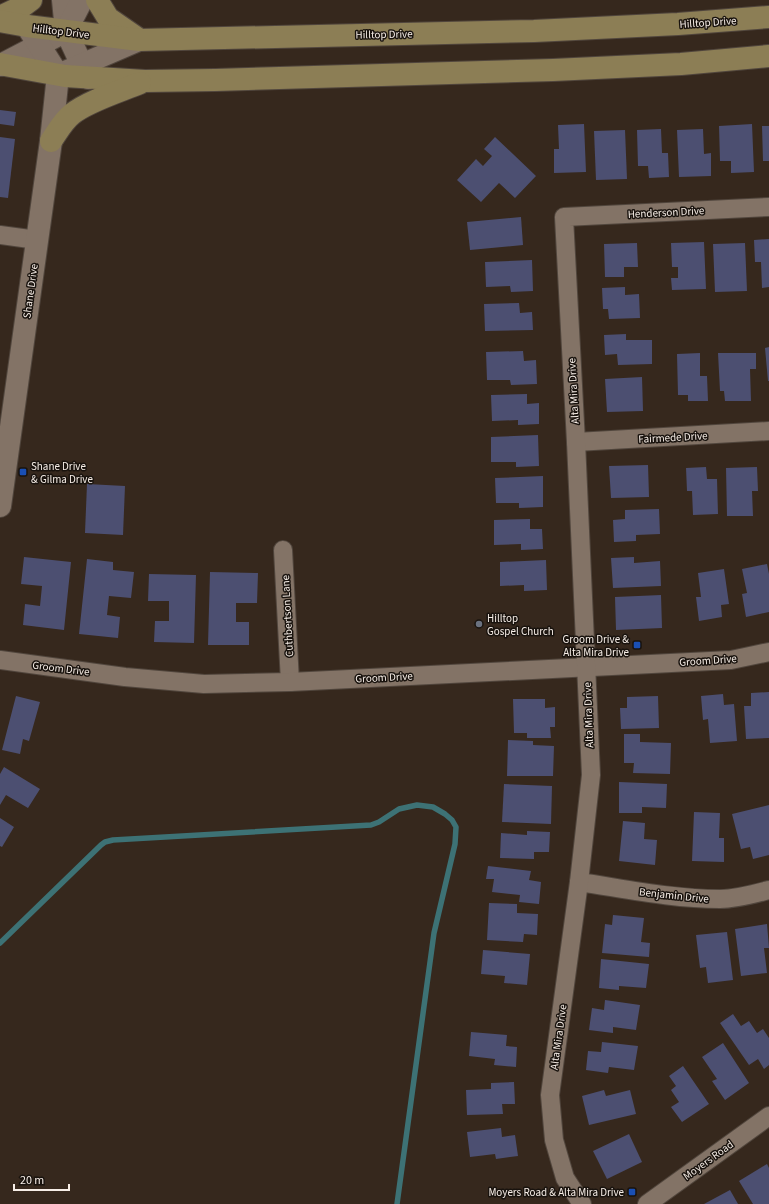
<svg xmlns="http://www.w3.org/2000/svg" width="769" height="1204" viewBox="0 0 769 1204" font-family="'Source Sans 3',sans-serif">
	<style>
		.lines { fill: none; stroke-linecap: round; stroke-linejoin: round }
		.stream { stroke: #3d7275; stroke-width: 5.5 }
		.building { fill: #4c4f71 }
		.minor-casing { stroke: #51463d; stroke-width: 20 }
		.tertiary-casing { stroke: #51463d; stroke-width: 24 }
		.secondary-casing { stroke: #51463d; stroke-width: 24 }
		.minor { stroke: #837366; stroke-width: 18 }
		.tertiary { stroke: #837366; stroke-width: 22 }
		.secondary { stroke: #8c7e55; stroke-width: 22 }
		.transit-dot { fill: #1a4fb4; stroke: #19130e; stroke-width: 1.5 }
		.worship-dot { fill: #6b7280; stroke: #19130e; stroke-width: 1.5 }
		.labels { text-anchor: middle; stroke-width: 3; stroke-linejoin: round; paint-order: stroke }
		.street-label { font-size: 11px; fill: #f7eee7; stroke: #19130e }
		.poi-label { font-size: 11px; fill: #f7eee7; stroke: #19130e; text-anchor: start }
	</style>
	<rect width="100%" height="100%" fill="#36281d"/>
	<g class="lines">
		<path class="stream" d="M 0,943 L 101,845 L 105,842 L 113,840 L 371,825 L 379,822 L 399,809 L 417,805 L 433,807 L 445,814 L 452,820 L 456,827 L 455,844 L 434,933 L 397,1204"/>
	</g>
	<g class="building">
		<path d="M 0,110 L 16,112 L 14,126 L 0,124 Z"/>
		<path d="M 584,124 L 586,172 L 554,173 L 554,149 L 559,149 L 558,125 Z"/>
		<path d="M 752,124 L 754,172 L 731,173 L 731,161 L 720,161 L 719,126 Z"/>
		<path d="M 762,126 L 769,126 L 769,161 L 763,161 Z"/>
		<path d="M 661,129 L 662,153 L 668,153 L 669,177 L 649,178 L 648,166 L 638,166 L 637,130 Z"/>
		<path d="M 703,129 L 704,154 L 711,153 L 711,176 L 679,177 L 677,130 Z"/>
		<path d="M 625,130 L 627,179 L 596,180 L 594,131 Z"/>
		<path d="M 0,137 L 15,139 L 8,198 L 0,197 Z"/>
		<path d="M 495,137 L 536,176 L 515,198 L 499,183 L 481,202 L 457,180 L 476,159 L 483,166 L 492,156 L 484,149 Z"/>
		<path d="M 521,217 L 523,245 L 470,250 L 467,222 Z"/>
		<path d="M 769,239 L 769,287 L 762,288 L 761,262 L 755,262 L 754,240 Z"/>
		<path d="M 704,242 L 706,289 L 672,290 L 671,278 L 678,278 L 678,267 L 672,267 L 671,243 Z"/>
		<path d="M 637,243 L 638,267 L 624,267 L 624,277 L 605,277 L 604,244 Z"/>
		<path d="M 745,243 L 747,291 L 715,292 L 713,244 Z"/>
		<path d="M 532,260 L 533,291 L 511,292 L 510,286 L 486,287 L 485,262 Z"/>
		<path d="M 625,287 L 625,295 L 639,294 L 640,318 L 609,319 L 608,309 L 603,309 L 602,288 Z"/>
		<path d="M 519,303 L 520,313 L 532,312 L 533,330 L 485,331 L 484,304 Z"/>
		<path d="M 626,334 L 626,340 L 652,340 L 652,364 L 618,365 L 617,354 L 605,355 L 604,335 Z"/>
		<path d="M 769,347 L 769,381 L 768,381 L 765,348 Z"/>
		<path d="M 523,351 L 524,361 L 536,360 L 537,384 L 511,385 L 510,380 L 487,380 L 486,352 Z"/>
		<path d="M 700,353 L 700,376 L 707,376 L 708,401 L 688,401 L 688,395 L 678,395 L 677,354 Z"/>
		<path d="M 718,353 L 756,353 L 756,369 L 750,369 L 751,401 L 725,401 L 724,391 L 720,391 Z"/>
		<path d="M 642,377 L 643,411 L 607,412 L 605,379 Z"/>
		<path d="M 527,394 L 527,404 L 539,403 L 539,424 L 518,425 L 518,420 L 492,421 L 491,395 Z"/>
		<path d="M 538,435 L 539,466 L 516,467 L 516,462 L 491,462 L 491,437 Z"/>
		<path d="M 648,465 L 649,497 L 611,498 L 609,466 Z"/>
		<path d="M 706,467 L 707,479 L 717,479 L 718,514 L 693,515 L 692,491 L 687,491 L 686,468 Z"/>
		<path d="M 757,467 L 758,491 L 752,491 L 753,516 L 727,516 L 726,468 Z"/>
		<path d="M 543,476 L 543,507 L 519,508 L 519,503 L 496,503 L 495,478 Z"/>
		<path d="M 87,484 L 125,486 L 123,535 L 85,533 Z"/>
		<path d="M 659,509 L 660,534 L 636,535 L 636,541 L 614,542 L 613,520 L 625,519 L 625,510 Z"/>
		<path d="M 530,519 L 530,529 L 542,529 L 543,549 L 521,550 L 521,544 L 494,545 L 494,520 Z"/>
		<path d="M 24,557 L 71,562 L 64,630 L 23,625 L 25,604 L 40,606 L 42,586 L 21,584 Z"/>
		<path d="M 634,557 L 634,563 L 660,561 L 661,586 L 613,588 L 611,558 Z"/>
		<path d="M 87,559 L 113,562 L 113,570 L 134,572 L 131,598 L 109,596 L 107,615 L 120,617 L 118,638 L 79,634 Z"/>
		<path d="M 546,560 L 547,590 L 524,591 L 524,585 L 500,586 L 500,562 Z"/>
		<path d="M 767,564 L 769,574 L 769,612 L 746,617 L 742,594 L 747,593 L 742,569 Z"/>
		<path d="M 724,569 L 729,604 L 721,605 L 722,617 L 699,621 L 696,597 L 701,597 L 698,573 Z"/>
		<path d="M 210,572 L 258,573 L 257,603 L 236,603 L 236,622 L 249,622 L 249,645 L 208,645 Z"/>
		<path d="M 149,574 L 196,575 L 194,643 L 154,642 L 155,621 L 169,621 L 169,601 L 148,601 Z"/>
		<path d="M 661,595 L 662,628 L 616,630 L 615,597 Z"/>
		<path d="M 769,692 L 769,738 L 746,739 L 744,706 L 751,706 L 751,693 Z"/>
		<path d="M 723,694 L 724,705 L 734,704 L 737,741 L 710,743 L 708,719 L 703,720 L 701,696 Z"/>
		<path d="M 16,696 L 40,702 L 29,741 L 23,739 L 20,754 L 2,750 Z"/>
		<path d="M 658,696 L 659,728 L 621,729 L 620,708 L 627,708 L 627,697 Z"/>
		<path d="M 513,699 L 545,699 L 545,708 L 555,707 L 555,727 L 550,727 L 551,738 L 527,738 L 527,733 L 514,733 Z"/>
		<path d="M 624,734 L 640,734 L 640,742 L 671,743 L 670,774 L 633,773 L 634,763 L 624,763 Z"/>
		<path d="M 508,740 L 533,741 L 533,745 L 554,746 L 553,776 L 507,776 Z"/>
		<path d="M 4,767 L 40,789 L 28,808 L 6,795 L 0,805 L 0,774 Z"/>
		<path d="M 619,782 L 667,784 L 666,808 L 642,807 L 642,813 L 619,813 Z"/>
		<path d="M 504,784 L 552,786 L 551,824 L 502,822 Z"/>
		<path d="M 769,805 L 769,855 L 753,859 L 750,847 L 741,849 L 732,814 Z"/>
		<path d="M 694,812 L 720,813 L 719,838 L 724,838 L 724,862 L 692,861 Z"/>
		<path d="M 0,818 L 14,827 L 2,847 L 0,846 Z"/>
		<path d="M 623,821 L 645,823 L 644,839 L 657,840 L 655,865 L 619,861 Z"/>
		<path d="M 527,831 L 550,832 L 549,852 L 534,852 L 534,859 L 500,858 L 501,833 L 527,835 Z"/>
		<path d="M 488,866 L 531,871 L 529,880 L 541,882 L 539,904 L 519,902 L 520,895 L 492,892 L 494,879 L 486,879 Z"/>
		<path d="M 489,903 L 517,904 L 517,913 L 538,914 L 537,935 L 524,934 L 523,942 L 487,940 Z"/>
		<path d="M 613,915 L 644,918 L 641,942 L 650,943 L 649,957 L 602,953 L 605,924 L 612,925 Z"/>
		<path d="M 767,924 L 769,948 L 764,948 L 767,973 L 741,976 L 735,929 Z"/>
		<path d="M 727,932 L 733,980 L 708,983 L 706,967 L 700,968 L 696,935 Z"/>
		<path d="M 483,950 L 530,954 L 527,985 L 504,983 L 505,976 L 481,974 Z"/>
		<path d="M 601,959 L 649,964 L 646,988 L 619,986 L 619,990 L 599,988 Z"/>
		<path d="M 605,1000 L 640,1005 L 636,1030 L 613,1027 L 613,1033 L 589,1030 L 592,1008 L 604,1010 Z"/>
		<path d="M 733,1014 L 741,1026 L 749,1021 L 757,1033 L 763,1029 L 769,1038 L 769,1065 L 764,1069 L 758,1059 L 749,1065 L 720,1023 Z"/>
		<path d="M 471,1032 L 507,1035 L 506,1046 L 517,1047 L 516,1067 L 494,1065 L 495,1059 L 469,1056 Z"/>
		<path d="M 602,1042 L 638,1046 L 634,1070 L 609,1067 L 608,1073 L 586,1070 L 588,1051 L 601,1052 Z"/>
		<path d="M 723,1043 L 749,1083 L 725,1100 L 712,1081 L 717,1079 L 702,1057 Z"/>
		<path d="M 683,1066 L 709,1104 L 682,1122 L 671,1107 L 679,1102 L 671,1090 L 676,1086 L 669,1076 Z"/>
		<path d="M 514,1082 L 515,1104 L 502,1104 L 503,1114 L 467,1115 L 466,1090 L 491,1089 L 491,1083 Z"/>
		<path d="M 604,1090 L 606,1096 L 630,1090 L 636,1114 L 589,1125 L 582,1096 Z"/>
		<path d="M 501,1128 L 502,1137 L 515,1135 L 518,1156 L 496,1159 L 495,1154 L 470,1157 L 467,1132 Z"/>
		<path d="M 629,1134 L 642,1162 L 607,1179 L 593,1151 Z"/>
		<path d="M 767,1164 L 769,1168 L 769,1204 L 753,1204 L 739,1181 Z"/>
		<path d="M 730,1190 L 738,1204 L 704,1204 Z"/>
	</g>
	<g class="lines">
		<g class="minor-casing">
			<g id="minor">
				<path d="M 0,235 L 37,240"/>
				<path d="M 576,442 L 769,431"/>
				<path d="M 283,550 L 290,682"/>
				<path d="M 0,660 L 125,677 L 204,684 L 290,682 L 731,660 L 769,652"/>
				<path d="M 579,882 C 626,889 673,899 720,899 C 736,899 754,894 769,890"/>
				<path d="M 582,1204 L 565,1178 L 554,1140 L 550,1095 L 579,882 L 591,775 L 576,442 L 564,217 L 769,207"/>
				<path d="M 647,1204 L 769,1116"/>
			</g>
		</g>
		<g class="tertiary-casing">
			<g id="tertiary">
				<path d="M 63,0 L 66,31 L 88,78"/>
				<path d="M 1,65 L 66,31 L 82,0"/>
				<path d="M 58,75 L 139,40"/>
				<path d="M 0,506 L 51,141 L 58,75 L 27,26"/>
			</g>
		</g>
		<g class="secondary-casing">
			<g id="secondary">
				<path d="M 97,0 L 108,18 L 137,38"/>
				<path d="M 0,17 L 23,6 L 31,0"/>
				<path d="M 0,21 L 27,26 L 139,40 L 534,31 L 678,24 L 769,17"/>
				<path d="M 0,64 L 65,76 L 145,81 L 215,80 L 553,70 L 681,64 L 769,56"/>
				<path d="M 51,141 C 58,131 63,121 72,114 C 88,101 121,91 140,83"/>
			</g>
		</g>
		<use href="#minor" class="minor"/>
		<use href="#tertiary" class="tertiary"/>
		<use href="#secondary" class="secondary"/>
	</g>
	<g class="transit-dot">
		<rect x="19" y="468" width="8" height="8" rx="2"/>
		<rect x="633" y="641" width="8" height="8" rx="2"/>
		<rect x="628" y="1188" width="8" height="8" rx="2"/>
	</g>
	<circle class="worship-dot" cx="479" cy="624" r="4"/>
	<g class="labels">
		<g class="street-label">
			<text transform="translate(708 22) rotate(-4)" y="4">Hilltop Drive</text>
			<text transform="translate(61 31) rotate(7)" y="4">Hilltop Drive</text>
			<text transform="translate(384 34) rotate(-1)" y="4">Hilltop Drive</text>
			<text transform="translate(666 212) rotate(-3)" y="4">Henderson Drive</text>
			<text transform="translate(30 291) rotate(-82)" y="4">Shane Drive</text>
			<text transform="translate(573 391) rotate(-93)" y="4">Alta Mira Drive</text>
			<text transform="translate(673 437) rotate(-3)" y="4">Fairmede Drive</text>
			<text transform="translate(287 616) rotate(-93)" y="4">Cuthbertson Lane</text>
			<text transform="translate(708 660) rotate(-4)" y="4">Groom Drive</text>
			<text transform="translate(61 668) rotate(7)" y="4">Groom Drive</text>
			<text transform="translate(384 677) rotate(-3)" y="4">Groom Drive</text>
			<text transform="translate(588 715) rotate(-92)" y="4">Alta Mira Drive</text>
			<text transform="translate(674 895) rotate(6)" y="4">Benjamin Drive</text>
			<text transform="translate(558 1037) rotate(-82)" y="4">Alta Mira Drive</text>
			<text transform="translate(708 1160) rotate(-36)" y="4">Moyers Road</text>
		</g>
		<g class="poi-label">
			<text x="31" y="470">Shane Drive<tspan x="31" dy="13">&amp; Gilma Drive</tspan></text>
			<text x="487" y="622">Hilltop<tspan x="487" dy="13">Gospel Church</tspan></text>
			<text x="629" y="643" text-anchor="end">Groom Drive &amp;<tspan x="629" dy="13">Alta Mira Drive</tspan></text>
			<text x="624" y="1196" text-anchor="end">Moyers Road &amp; Alta Mira Drive</text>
		</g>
	</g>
	<path d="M14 1184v6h55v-6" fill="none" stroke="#f7eee7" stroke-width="2"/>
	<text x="20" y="1184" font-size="12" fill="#f7eee7" stroke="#19130e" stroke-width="3" paint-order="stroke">20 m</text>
</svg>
